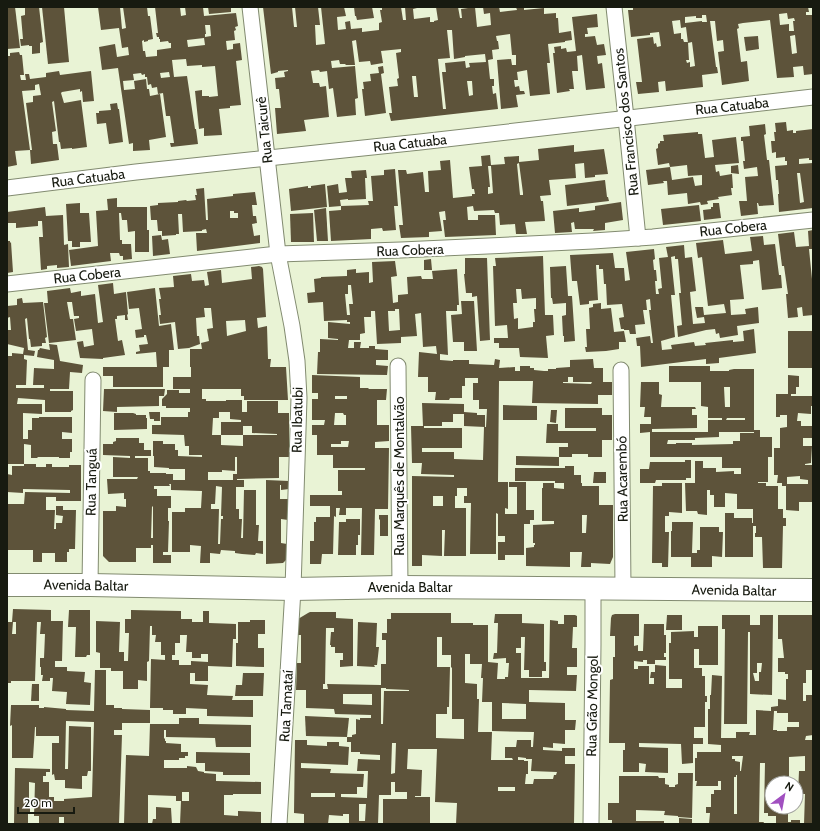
<svg xmlns="http://www.w3.org/2000/svg" width="820" height="831" viewBox="0 0 820 831" font-family="Cabin,sans-serif">
	<style>
		.building { fill: #5d533a; fill-rule: evenodd }
		.lines { fill: none; stroke-linecap: round; stroke-linejoin: round }
		.street-casing { stroke: #828b70; stroke-width: 17 }
		.secondary-casing { stroke: #828b70; stroke-width: 24 }
		.street { stroke: #fff; stroke-width: 15 }
		.secondary { stroke: #fff; stroke-width: 22 }
		.labels { text-anchor: middle; stroke-width: 4; stroke-linejoin: round; paint-order: stroke }
		.street-label { font-size: 14px; fill: #171a10; stroke: #fff }
	</style>
	<rect width="100%" height="100%" fill="#e9f3d5"/>
	<g class="building">
		<path d="M 15,7 L 20,48 L 7,49 L 7,8 Z"/>
		<path d="M 25,7 L 39,7 L 43,42 L 40,43 L 40,53 L 32,54 L 32,46 L 29,46 L 29,45 L 21,46 L 20,39 L 23,39 L 21,16 L 25,15 Z"/>
		<path d="M 42,7 L 64,7 L 69,62 L 48,64 Z"/>
		<path d="M 98,7 L 120,7 L 122,29 L 126,28 L 123,7 L 147,7 L 148,16 L 150,16 L 153,39 L 148,40 L 148,41 L 144,42 L 144,40 L 142,41 L 143,51 L 145,51 L 146,57 L 157,56 L 157,50 L 171,48 L 171,43 L 169,43 L 168,41 L 160,42 L 160,39 L 159,39 L 159,37 L 157,37 L 156,33 L 158,33 L 155,7 L 180,7 L 181,16 L 186,15 L 185,7 L 203,7 L 204,16 L 236,13 L 238,26 L 235,27 L 236,30 L 234,31 L 235,40 L 226,41 L 227,50 L 233,49 L 233,44 L 240,43 L 242,60 L 236,61 L 241,105 L 230,106 L 230,108 L 219,109 L 222,135 L 204,136 L 204,128 L 199,129 L 195,91 L 202,90 L 202,96 L 209,96 L 209,97 L 218,96 L 215,66 L 202,67 L 202,65 L 187,66 L 186,59 L 172,60 L 174,77 L 187,76 L 195,129 L 196,129 L 198,144 L 171,147 L 170,143 L 174,143 L 170,116 L 166,116 L 163,93 L 158,94 L 157,87 L 152,88 L 151,84 L 148,85 L 147,77 L 145,77 L 145,74 L 142,75 L 141,73 L 133,74 L 134,80 L 123,81 L 124,90 L 135,89 L 134,81 L 146,79 L 147,89 L 149,89 L 150,96 L 160,94 L 166,137 L 149,140 L 150,150 L 133,151 L 133,143 L 129,144 L 118,68 L 102,70 L 99,47 L 115,44 L 117,57 L 129,55 L 128,47 L 122,48 L 119,28 L 101,30 ZM 205,25 L 210,25 L 211,36 L 205,37 L 205,34 L 206,34 ZM 204,38 L 205,45 L 188,47 L 187,40 ZM 169,72 L 170,77 L 161,78 L 160,73 Z"/>
		<path d="M 208,7 L 231,7 L 231,12 L 209,14 Z"/>
		<path d="M 263,7 L 292,7 L 294,27 L 297,27 L 295,7 L 318,7 L 320,25 L 315,25 L 316,45 L 325,44 L 321,7 L 344,7 L 346,16 L 337,17 L 338,30 L 346,29 L 345,22 L 350,21 L 351,29 L 362,28 L 362,32 L 379,30 L 379,23 L 382,22 L 380,10 L 382,10 L 382,7 L 401,7 L 403,20 L 406,20 L 405,7 L 417,7 L 417,8 L 413,9 L 414,19 L 430,17 L 430,22 L 434,22 L 434,21 L 438,20 L 436,7 L 458,7 L 460,18 L 462,18 L 461,9 L 475,7 L 477,27 L 491,25 L 490,13 L 484,14 L 483,7 L 499,7 L 500,12 L 517,10 L 516,7 L 524,7 L 524,10 L 544,8 L 544,14 L 556,13 L 556,18 L 558,18 L 559,33 L 571,31 L 572,40 L 565,41 L 565,42 L 548,44 L 550,63 L 547,63 L 550,94 L 530,96 L 527,70 L 517,72 L 518,80 L 514,80 L 515,87 L 519,86 L 520,91 L 524,91 L 525,94 L 516,95 L 518,107 L 501,109 L 497,60 L 511,59 L 512,65 L 516,65 L 516,55 L 512,55 L 510,34 L 496,36 L 497,41 L 498,41 L 499,49 L 492,50 L 493,59 L 488,60 L 490,79 L 494,79 L 494,86 L 492,86 L 493,94 L 496,93 L 498,109 L 391,121 L 389,113 L 392,113 L 389,87 L 398,86 L 397,79 L 399,78 L 396,53 L 401,52 L 401,49 L 381,51 L 383,63 L 371,65 L 370,61 L 359,62 L 356,40 L 352,41 L 355,65 L 346,65 L 345,64 L 340,64 L 339,60 L 331,61 L 332,68 L 355,66 L 358,98 L 355,99 L 356,115 L 337,117 L 333,88 L 329,89 L 327,71 L 320,72 L 319,70 L 311,71 L 313,83 L 319,83 L 320,87 L 326,86 L 329,117 L 304,120 L 306,131 L 277,134 L 275,108 L 281,108 L 279,89 L 276,89 L 275,78 L 285,77 L 284,72 L 288,71 L 288,70 L 278,71 L 278,72 L 271,74 ZM 447,30 L 452,30 L 454,59 L 465,57 L 465,56 L 485,54 L 486,62 L 469,63 L 470,67 L 466,68 L 465,61 L 445,63 L 446,72 L 442,72 L 446,109 L 443,109 L 438,59 L 450,58 ZM 412,76 L 416,76 L 418,97 L 414,97 ZM 467,81 L 472,81 L 473,95 L 469,96 Z"/>
		<path d="M 354,7 L 372,7 L 374,18 L 357,20 L 356,16 L 355,16 Z"/>
		<path d="M 633,7 L 808,7 L 809,12 L 806,12 L 806,15 L 813,15 L 813,74 L 804,75 L 803,66 L 793,67 L 794,77 L 777,78 L 770,20 L 743,23 L 738,24 L 739,28 L 737,29 L 741,62 L 747,61 L 749,81 L 722,85 L 718,52 L 724,51 L 723,40 L 717,41 L 715,21 L 710,21 L 716,67 L 717,67 L 718,73 L 702,75 L 703,87 L 666,91 L 665,81 L 658,82 L 659,92 L 638,94 L 636,82 L 642,82 L 637,39 L 653,37 L 654,44 L 656,43 L 657,47 L 661,46 L 659,32 L 650,33 L 650,35 L 631,37 L 628,10 L 633,10 ZM 787,13 L 788,19 L 794,18 L 795,21 L 793,21 L 794,31 L 789,31 L 789,24 L 780,25 L 779,14 ZM 702,15 L 706,15 L 707,22 L 702,22 L 702,21 L 685,23 L 685,17 L 696,16 L 696,18 L 702,18 ZM 680,20 L 681,28 L 686,27 L 688,43 L 692,42 L 695,66 L 690,67 L 690,62 L 687,63 L 686,60 L 689,60 L 688,42 L 684,42 L 683,39 L 681,39 L 681,33 L 674,34 L 672,21 ZM 795,35 L 797,53 L 792,54 L 790,36 Z"/>
		<path d="M 597,14 L 598,27 L 587,28 L 588,34 L 585,34 L 585,37 L 595,36 L 597,45 L 604,44 L 606,55 L 597,56 L 598,64 L 602,63 L 605,88 L 586,90 L 582,55 L 577,56 L 578,71 L 572,71 L 574,89 L 569,89 L 570,91 L 557,93 L 553,53 L 555,53 L 554,47 L 561,46 L 561,49 L 566,48 L 567,52 L 576,51 L 572,17 Z"/>
		<path d="M 758,36 L 759,49 L 746,51 L 744,37 Z"/>
		<path d="M 19,52 L 20,55 L 22,55 L 24,75 L 20,75 L 21,80 L 26,80 L 25,74 L 29,74 L 30,79 L 46,77 L 46,73 L 59,71 L 60,75 L 91,71 L 94,101 L 83,102 L 82,91 L 80,92 L 80,89 L 62,92 L 61,93 L 64,103 L 81,100 L 87,147 L 72,149 L 72,148 L 61,149 L 60,142 L 59,142 L 54,101 L 52,102 L 56,131 L 52,132 L 53,144 L 57,144 L 59,160 L 31,164 L 30,150 L 32,150 L 26,103 L 33,102 L 33,96 L 41,95 L 39,84 L 35,85 L 35,90 L 22,91 L 30,150 L 15,151 L 17,165 L 7,167 L 7,56 L 10,56 L 10,53 Z"/>
		<path d="M 383,66 L 384,73 L 381,74 L 386,113 L 365,116 L 362,89 L 364,89 L 363,82 L 371,81 L 370,74 L 379,73 L 378,67 Z"/>
		<path d="M 117,103 L 118,109 L 119,109 L 123,142 L 109,144 L 106,123 L 97,124 L 96,113 L 99,113 L 99,111 L 111,110 L 110,104 Z"/>
		<path d="M 786,122 L 787,131 L 793,130 L 793,133 L 796,133 L 796,131 L 813,129 L 813,160 L 809,160 L 809,158 L 799,159 L 799,164 L 813,163 L 813,208 L 779,212 L 778,194 L 779,194 L 778,180 L 776,180 L 775,166 L 787,165 L 787,161 L 785,161 L 785,157 L 776,158 L 776,152 L 772,153 L 771,141 L 775,141 L 774,132 L 776,132 L 775,123 ZM 797,173 L 800,173 L 804,202 L 800,203 Z"/>
		<path d="M 765,124 L 766,134 L 764,135 L 767,160 L 769,160 L 774,205 L 759,206 L 758,203 L 757,203 L 758,214 L 741,216 L 739,201 L 747,201 L 745,177 L 758,176 L 757,167 L 744,169 L 743,161 L 745,161 L 743,141 L 741,141 L 741,137 L 750,136 L 749,126 Z"/>
		<path d="M 698,132 L 698,134 L 702,134 L 705,158 L 714,157 L 712,140 L 736,137 L 739,163 L 715,165 L 716,172 L 719,171 L 720,176 L 732,174 L 733,188 L 731,188 L 732,195 L 718,197 L 719,199 L 707,201 L 708,204 L 701,205 L 700,202 L 688,204 L 687,193 L 668,195 L 667,181 L 663,181 L 664,183 L 648,185 L 646,170 L 670,167 L 669,163 L 658,165 L 656,149 L 658,148 L 658,144 L 660,143 L 660,141 L 664,141 L 663,135 ZM 687,165 L 688,176 L 702,175 L 702,185 L 695,186 L 693,177 L 672,180 L 670,167 Z"/>
		<path d="M 574,145 L 574,152 L 604,149 L 608,174 L 595,175 L 595,177 L 585,178 L 584,163 L 575,164 L 576,178 L 549,180 L 551,195 L 540,196 L 541,201 L 543,201 L 545,221 L 525,222 L 527,234 L 516,234 L 515,224 L 500,225 L 499,213 L 495,213 L 494,210 L 474,211 L 473,206 L 467,207 L 468,220 L 478,220 L 478,215 L 495,215 L 496,235 L 445,237 L 443,220 L 446,220 L 445,211 L 439,212 L 442,231 L 429,232 L 429,237 L 401,238 L 399,225 L 403,225 L 398,170 L 406,170 L 407,174 L 423,172 L 425,192 L 429,192 L 428,171 L 441,170 L 440,161 L 450,160 L 453,198 L 472,196 L 472,194 L 475,194 L 474,189 L 472,189 L 469,167 L 482,166 L 481,156 L 490,155 L 491,165 L 505,164 L 504,157 L 519,156 L 519,162 L 539,160 L 538,149 ZM 519,163 L 523,193 L 523,195 L 520,195 L 517,164 ZM 488,166 L 491,166 L 493,193 L 488,194 L 488,187 L 490,187 Z"/>
		<path d="M 738,165 L 739,174 L 731,173 L 731,166 Z"/>
		<path d="M 395,169 L 398,206 L 394,206 L 396,230 L 383,231 L 382,228 L 371,229 L 371,239 L 331,241 L 329,211 L 341,210 L 341,206 L 329,207 L 327,186 L 338,184 L 339,193 L 347,192 L 345,178 L 352,178 L 351,171 L 366,170 L 367,178 L 365,178 L 366,199 L 348,200 L 348,199 L 340,200 L 341,206 L 369,205 L 368,201 L 373,201 L 371,176 L 384,175 L 384,170 Z"/>
		<path d="M 605,180 L 607,197 L 608,197 L 609,201 L 567,206 L 565,185 Z"/>
		<path d="M 325,184 L 327,207 L 291,211 L 289,189 L 308,186 L 308,188 L 311,188 L 311,186 Z"/>
		<path d="M 204,188 L 206,220 L 208,220 L 207,199 L 233,196 L 233,194 L 255,192 L 257,205 L 252,205 L 253,216 L 256,216 L 257,223 L 252,224 L 254,236 L 260,235 L 260,243 L 197,251 L 196,233 L 207,233 L 206,229 L 202,230 L 202,231 L 183,232 L 182,214 L 178,214 L 179,234 L 176,234 L 176,235 L 162,236 L 162,231 L 158,231 L 157,220 L 151,220 L 150,206 L 158,205 L 158,203 L 178,202 L 178,201 L 186,200 L 187,201 L 196,200 L 195,195 L 197,195 L 196,189 ZM 230,211 L 234,211 L 234,213 L 238,213 L 238,218 L 230,218 Z"/>
		<path d="M 117,198 L 117,207 L 147,207 L 147,230 L 149,230 L 149,252 L 135,252 L 135,231 L 128,232 L 127,220 L 122,220 L 121,213 L 119,213 L 120,240 L 122,240 L 122,244 L 131,244 L 132,259 L 123,260 L 123,256 L 120,256 L 119,253 L 110,253 L 111,261 L 71,266 L 69,250 L 98,246 L 96,211 L 108,210 L 107,199 Z"/>
		<path d="M 621,202 L 623,220 L 605,223 L 605,230 L 593,231 L 594,229 L 575,229 L 574,222 L 571,223 L 572,232 L 555,233 L 553,211 L 579,208 L 579,212 L 580,212 L 595,210 L 595,206 Z"/>
		<path d="M 80,203 L 80,213 L 89,213 L 91,242 L 80,242 L 80,247 L 72,247 L 72,241 L 68,241 L 66,204 Z"/>
		<path d="M 713,203 L 719,203 L 721,218 L 704,220 L 703,210 L 711,209 L 711,207 L 713,207 Z"/>
		<path d="M 699,205 L 701,221 L 663,225 L 661,209 Z"/>
		<path d="M 45,207 L 46,216 L 63,215 L 64,245 L 68,244 L 69,267 L 57,268 L 57,265 L 47,266 L 47,269 L 41,270 L 39,237 L 43,237 L 42,221 L 38,221 L 38,226 L 16,228 L 16,223 L 7,223 L 7,212 Z"/>
		<path d="M 326,208 L 328,241 L 317,241 L 314,210 Z"/>
		<path d="M 313,213 L 314,242 L 291,242 L 290,214 Z"/>
		<path d="M 813,230 L 813,249 L 809,249 L 812,279 L 813,279 L 813,315 L 803,316 L 802,307 L 797,308 L 798,317 L 788,318 L 786,294 L 788,294 L 784,266 L 782,266 L 778,234 L 794,232 L 796,247 L 809,246 L 808,231 Z"/>
		<path d="M 161,235 L 162,240 L 168,239 L 170,254 L 153,256 L 152,236 Z"/>
		<path d="M 763,236 L 764,245 L 775,244 L 779,275 L 781,275 L 782,288 L 762,290 L 759,260 L 753,261 L 753,264 L 740,265 L 744,299 L 730,300 L 731,315 L 746,314 L 745,309 L 758,307 L 759,323 L 737,326 L 738,335 L 720,338 L 719,333 L 716,334 L 715,329 L 706,330 L 678,337 L 677,326 L 682,325 L 679,293 L 681,293 L 678,259 L 675,259 L 675,256 L 671,257 L 675,295 L 671,295 L 675,337 L 661,341 L 662,350 L 672,349 L 671,345 L 694,342 L 695,346 L 706,345 L 705,343 L 733,340 L 733,342 L 744,341 L 743,331 L 754,329 L 756,353 L 719,358 L 719,363 L 706,364 L 706,359 L 641,367 L 640,346 L 637,346 L 636,338 L 650,336 L 651,343 L 653,343 L 649,310 L 651,310 L 650,299 L 646,300 L 647,310 L 643,310 L 645,324 L 635,325 L 636,334 L 630,334 L 629,330 L 624,330 L 624,329 L 621,329 L 619,318 L 624,317 L 622,304 L 607,305 L 606,284 L 604,284 L 603,269 L 599,269 L 599,265 L 596,265 L 598,300 L 589,301 L 589,304 L 580,305 L 577,281 L 572,281 L 570,255 L 613,253 L 615,268 L 624,268 L 625,281 L 630,280 L 626,252 L 654,249 L 655,259 L 653,260 L 654,270 L 656,270 L 657,281 L 655,281 L 656,294 L 659,294 L 658,289 L 662,288 L 659,258 L 668,257 L 666,247 L 684,245 L 685,258 L 692,257 L 696,291 L 690,292 L 693,324 L 705,323 L 704,317 L 697,318 L 695,307 L 703,307 L 704,315 L 726,313 L 724,304 L 708,306 L 702,257 L 698,258 L 696,243 L 723,240 L 725,254 L 752,251 L 750,237 Z"/>
		<path d="M 7,241 L 10,241 L 10,243 L 11,242 L 13,272 L 7,273 Z"/>
		<path d="M 543,256 L 545,315 L 553,315 L 554,335 L 546,336 L 548,358 L 520,357 L 519,348 L 499,348 L 499,343 L 494,343 L 494,338 L 508,338 L 507,325 L 495,326 L 493,266 L 496,266 L 495,258 ZM 516,289 L 521,289 L 522,299 L 536,298 L 536,309 L 534,309 L 535,322 L 533,322 L 533,327 L 518,329 L 518,318 L 514,319 L 513,303 L 517,303 Z"/>
		<path d="M 465,258 L 487,258 L 490,340 L 480,341 L 477,296 L 472,297 L 472,293 L 466,293 L 464,274 L 465,274 Z"/>
		<path d="M 431,259 L 432,270 L 424,270 L 424,260 Z"/>
		<path d="M 395,261 L 397,276 L 391,277 L 393,303 L 398,302 L 398,295 L 408,294 L 407,277 L 421,276 L 422,279 L 433,279 L 432,271 L 457,269 L 459,305 L 457,305 L 457,311 L 446,311 L 448,355 L 440,354 L 440,360 L 453,361 L 453,360 L 469,360 L 469,364 L 494,365 L 495,359 L 500,360 L 499,368 L 515,367 L 515,371 L 520,371 L 520,366 L 530,366 L 530,368 L 534,368 L 534,370 L 544,371 L 548,371 L 548,369 L 556,369 L 556,368 L 570,367 L 570,360 L 593,359 L 594,368 L 603,368 L 603,382 L 612,382 L 612,395 L 598,395 L 598,404 L 532,403 L 533,381 L 499,381 L 498,482 L 508,482 L 508,509 L 505,508 L 505,514 L 517,514 L 517,487 L 509,487 L 509,482 L 526,482 L 526,510 L 534,510 L 534,520 L 530,520 L 530,524 L 524,524 L 524,555 L 505,555 L 505,560 L 498,560 L 498,542 L 505,542 L 505,536 L 498,536 L 498,514 L 496,513 L 496,554 L 470,554 L 471,503 L 464,503 L 464,496 L 467,496 L 467,488 L 457,488 L 457,496 L 455,496 L 455,508 L 466,508 L 466,556 L 444,556 L 445,530 L 442,530 L 442,556 L 422,555 L 422,566 L 412,566 L 412,476 L 454,477 L 454,475 L 421,474 L 422,463 L 412,463 L 411,426 L 423,426 L 422,403 L 464,404 L 464,414 L 453,414 L 453,422 L 442,422 L 442,426 L 424,426 L 424,428 L 462,428 L 462,448 L 422,448 L 422,452 L 454,452 L 454,459 L 483,460 L 484,427 L 486,427 L 487,409 L 479,409 L 479,400 L 473,400 L 473,383 L 478,383 L 478,378 L 465,378 L 465,386 L 462,386 L 462,398 L 450,398 L 449,400 L 435,400 L 436,392 L 428,392 L 428,377 L 418,377 L 419,352 L 437,354 L 436,346 L 423,347 L 421,313 L 415,314 L 417,336 L 401,337 L 401,343 L 377,344 L 375,311 L 371,311 L 371,317 L 364,317 L 365,333 L 360,334 L 360,340 L 349,340 L 348,348 L 354,348 L 354,342 L 361,342 L 360,348 L 369,348 L 369,346 L 375,346 L 375,349 L 388,350 L 388,360 L 376,360 L 376,365 L 388,366 L 387,375 L 317,374 L 318,352 L 320,352 L 320,339 L 338,340 L 338,339 L 328,338 L 328,322 L 350,324 L 350,322 L 347,322 L 347,320 L 324,321 L 323,302 L 308,303 L 307,293 L 315,292 L 314,279 L 321,278 L 321,277 L 347,276 L 347,270 L 356,269 L 356,273 L 369,272 L 369,283 L 373,282 L 372,262 ZM 348,285 L 351,285 L 353,304 L 349,304 L 350,315 L 347,315 L 345,294 L 348,294 ZM 395,309 L 399,309 L 400,330 L 389,331 L 388,311 L 395,311 ZM 568,377 L 573,377 L 573,382 L 592,382 L 591,384 L 563,383 L 563,382 L 568,382 ZM 433,496 L 443,496 L 443,506 L 433,506 Z"/>
		<path d="M 259,266 L 262,267 L 263,269 L 266,317 L 257,318 L 258,328 L 267,326 L 268,359 L 271,359 L 270,367 L 286,367 L 288,400 L 244,400 L 244,396 L 241,396 L 241,389 L 202,389 L 202,399 L 206,399 L 206,401 L 226,401 L 226,400 L 242,400 L 242,412 L 247,412 L 247,401 L 278,401 L 278,413 L 289,413 L 289,457 L 279,457 L 279,478 L 237,479 L 237,480 L 244,480 L 244,487 L 236,487 L 236,509 L 239,509 L 239,519 L 242,519 L 241,538 L 243,538 L 244,490 L 256,490 L 256,525 L 259,525 L 258,541 L 263,541 L 263,554 L 256,553 L 255,555 L 242,554 L 235,553 L 235,551 L 221,550 L 220,554 L 210,553 L 210,563 L 200,563 L 201,546 L 190,545 L 190,552 L 172,552 L 172,512 L 185,512 L 185,508 L 201,508 L 202,491 L 171,490 L 171,484 L 169,484 L 170,486 L 154,486 L 154,489 L 157,489 L 157,496 L 171,496 L 171,508 L 168,508 L 168,521 L 169,521 L 168,552 L 163,552 L 163,555 L 171,555 L 171,563 L 153,563 L 153,545 L 151,545 L 151,548 L 136,548 L 136,562 L 109,562 L 103,556 L 103,511 L 116,511 L 116,506 L 126,507 L 126,499 L 124,499 L 124,493 L 108,494 L 107,479 L 137,479 L 138,477 L 113,477 L 113,457 L 130,458 L 130,456 L 103,455 L 103,444 L 113,444 L 113,442 L 116,441 L 116,438 L 139,438 L 139,443 L 144,443 L 144,450 L 151,450 L 151,456 L 135,456 L 135,458 L 148,458 L 148,471 L 150,471 L 150,473 L 166,473 L 166,474 L 173,474 L 173,480 L 185,480 L 185,469 L 169,469 L 169,468 L 154,467 L 154,456 L 153,456 L 153,441 L 163,441 L 163,444 L 175,444 L 175,450 L 178,450 L 178,456 L 202,457 L 202,455 L 189,455 L 189,446 L 185,446 L 184,435 L 152,434 L 152,425 L 161,425 L 161,417 L 188,417 L 188,412 L 190,412 L 190,408 L 166,408 L 166,406 L 162,406 L 162,399 L 167,394 L 167,390 L 179,390 L 179,393 L 190,393 L 190,389 L 173,389 L 173,377 L 191,377 L 191,367 L 190,367 L 190,349 L 202,349 L 201,343 L 209,341 L 207,329 L 213,328 L 211,308 L 204,308 L 205,317 L 196,318 L 197,336 L 199,336 L 200,344 L 189,348 L 178,349 L 175,322 L 160,324 L 159,315 L 161,315 L 159,299 L 161,299 L 159,288 L 174,287 L 173,276 L 191,274 L 192,281 L 204,280 L 205,286 L 209,285 L 207,272 L 221,270 L 222,283 L 252,279 L 251,267 ZM 245,320 L 246,331 L 227,336 L 226,321 ZM 219,412 L 230,412 L 230,419 L 241,420 L 241,422 L 221,422 L 221,435 L 212,435 L 213,418 L 219,418 ZM 243,426 L 252,426 L 252,433 L 277,434 L 277,435 L 243,435 L 243,446 L 221,445 L 221,435 L 243,435 ZM 235,457 L 237,457 L 237,474 L 233,474 L 233,480 L 208,480 L 208,472 L 222,472 L 222,470 L 235,471 ZM 216,486 L 222,487 L 221,516 L 223,516 L 223,519 L 221,519 L 220,544 L 218,544 L 219,509 L 211,509 L 211,504 L 215,504 ZM 152,506 L 153,507 L 153,538 L 151,538 Z"/>
		<path d="M 566,266 L 568,296 L 572,296 L 575,341 L 564,342 L 564,336 L 563,336 L 562,316 L 566,315 L 566,303 L 553,304 L 552,298 L 551,298 L 550,267 Z"/>
		<path d="M 113,283 L 114,294 L 126,292 L 128,314 L 127,315 L 128,320 L 125,320 L 125,315 L 117,316 L 117,319 L 115,319 L 118,341 L 122,340 L 125,355 L 103,358 L 103,359 L 80,358 L 77,342 L 83,341 L 84,347 L 94,345 L 92,329 L 76,331 L 74,319 L 79,318 L 79,316 L 74,316 L 72,302 L 67,302 L 70,319 L 73,319 L 76,340 L 49,343 L 44,303 L 48,303 L 47,291 L 70,288 L 71,293 L 81,291 L 81,296 L 95,294 L 98,323 L 103,322 L 98,285 Z"/>
		<path d="M 155,288 L 159,326 L 171,324 L 174,350 L 169,350 L 169,367 L 163,367 L 163,387 L 113,387 L 113,376 L 103,376 L 103,367 L 157,367 L 156,352 L 136,354 L 136,352 L 140,351 L 139,345 L 148,344 L 146,335 L 144,335 L 144,337 L 136,338 L 135,330 L 142,329 L 139,308 L 129,309 L 127,292 Z"/>
		<path d="M 22,298 L 23,303 L 43,302 L 47,337 L 45,338 L 46,343 L 42,343 L 42,346 L 31,347 L 30,339 L 29,339 L 27,318 L 25,319 L 28,350 L 35,351 L 34,356 L 24,355 L 24,359 L 27,360 L 26,385 L 16,385 L 16,388 L 44,388 L 44,385 L 33,385 L 34,368 L 54,369 L 54,360 L 37,357 L 38,350 L 39,350 L 40,348 L 50,350 L 49,344 L 57,345 L 60,361 L 83,365 L 82,373 L 70,372 L 69,389 L 50,389 L 50,391 L 73,391 L 73,410 L 71,411 L 71,412 L 45,412 L 45,400 L 18,398 L 17,404 L 42,404 L 42,414 L 23,413 L 23,439 L 28,439 L 28,430 L 32,430 L 32,418 L 39,418 L 39,417 L 72,417 L 72,433 L 62,432 L 62,439 L 72,439 L 72,452 L 70,452 L 70,458 L 59,458 L 59,457 L 38,457 L 37,458 L 31,458 L 31,445 L 24,444 L 24,464 L 7,464 L 7,356 L 12,356 L 12,353 L 23,354 L 24,348 L 7,344 L 7,330 L 11,330 L 10,317 L 7,318 L 7,306 L 17,305 L 17,299 Z"/>
		<path d="M 461,301 L 474,301 L 477,351 L 464,351 L 464,342 L 453,342 L 451,315 L 462,314 Z"/>
		<path d="M 601,303 L 601,309 L 611,308 L 614,332 L 624,331 L 626,342 L 619,342 L 619,349 L 606,351 L 586,352 L 585,347 L 587,347 L 586,329 L 590,329 L 589,308 L 593,307 L 593,304 Z"/>
		<rect x="788" y="331" width="25" height="37"/>
		<path d="M 669,366 L 710,366 L 710,371 L 729,371 L 729,370 L 734,369 L 754,369 L 754,430 L 760,430 L 760,437 L 772,437 L 772,457 L 768,457 L 768,482 L 758,482 L 758,483 L 766,483 L 766,486 L 778,486 L 778,509 L 783,509 L 783,518 L 786,518 L 786,526 L 783,526 L 782,568 L 763,568 L 762,537 L 755,537 L 755,533 L 756,533 L 756,526 L 753,526 L 753,557 L 725,557 L 725,513 L 734,513 L 734,518 L 752,518 L 752,523 L 753,523 L 753,509 L 737,509 L 737,494 L 725,493 L 725,507 L 714,507 L 714,495 L 710,495 L 710,490 L 707,490 L 707,515 L 698,514 L 697,511 L 686,511 L 685,483 L 695,483 L 695,461 L 703,461 L 703,468 L 716,468 L 716,472 L 734,471 L 734,474 L 741,474 L 741,468 L 722,468 L 722,457 L 650,457 L 650,432 L 640,433 L 640,424 L 651,424 L 651,417 L 644,417 L 645,407 L 640,407 L 641,382 L 659,382 L 659,394 L 662,395 L 661,407 L 695,407 L 696,409 L 692,409 L 692,415 L 697,415 L 697,428 L 652,429 L 652,432 L 708,432 L 708,420 L 722,420 L 722,418 L 708,418 L 708,407 L 701,406 L 701,382 L 669,382 ZM 724,387 L 730,387 L 730,407 L 725,407 ZM 727,418 L 745,418 L 745,420 L 726,420 ZM 719,432 L 754,432 L 754,433 L 740,433 L 740,441 L 733,441 L 733,444 L 692,445 L 692,443 L 676,443 L 676,444 L 667,444 L 668,440 L 695,440 L 695,438 L 719,437 Z"/>
		<path d="M 312,375 L 360,377 L 360,388 L 369,388 L 368,389 L 387,389 L 386,400 L 377,400 L 377,425 L 389,425 L 389,441 L 375,442 L 375,448 L 389,448 L 388,509 L 375,509 L 374,555 L 361,555 L 362,508 L 346,508 L 346,515 L 339,515 L 340,508 L 336,508 L 336,517 L 334,516 L 333,554 L 322,554 L 321,564 L 310,564 L 310,541 L 314,541 L 314,522 L 316,522 L 316,517 L 330,517 L 330,506 L 310,506 L 310,495 L 342,495 L 342,491 L 338,491 L 338,470 L 365,470 L 365,468 L 333,468 L 333,455 L 317,455 L 317,435 L 312,435 L 312,425 L 324,425 L 325,420 L 312,420 L 312,399 L 318,399 L 318,393 L 312,393 ZM 335,396 L 347,396 L 347,399 L 335,399 ZM 335,413 L 343,413 L 344,415 L 346,415 L 346,425 L 334,425 ZM 341,441 L 349,441 L 348,447 L 331,447 L 331,444 L 341,444 Z"/>
		<path d="M 788,375 L 799,376 L 799,387 L 796,387 L 796,394 L 791,394 L 791,396 L 813,396 L 813,406 L 811,406 L 811,414 L 798,413 L 797,421 L 801,421 L 801,426 L 813,426 L 813,438 L 803,438 L 803,446 L 812,446 L 811,463 L 805,464 L 805,465 L 813,465 L 813,502 L 799,502 L 799,511 L 786,510 L 786,486 L 782,486 L 782,483 L 777,483 L 778,475 L 774,475 L 774,448 L 780,448 L 780,428 L 787,427 L 787,415 L 780,415 L 780,417 L 776,417 L 776,394 L 788,394 ZM 800,476 L 800,479 L 808,480 L 808,484 L 787,484 L 787,477 Z"/>
		<path d="M 104,389 L 165,389 L 164,396 L 159,396 L 159,406 L 117,407 L 117,412 L 103,411 Z"/>
		<path d="M 503,405 L 537,406 L 537,420 L 503,420 Z"/>
		<path d="M 565,408 L 602,408 L 602,415 L 612,415 L 612,440 L 602,440 L 602,457 L 588,457 L 588,454 L 572,454 L 572,457 L 559,457 L 559,447 L 568,447 L 568,443 L 546,443 L 547,424 L 558,424 L 558,431 L 596,431 L 596,428 L 565,428 Z"/>
		<path d="M 551,410 L 557,410 L 556,423 L 550,422 Z"/>
		<path d="M 149,412 L 160,412 L 160,421 L 154,421 L 154,419 L 150,419 Z"/>
		<path d="M 464,412 L 477,413 L 477,415 L 485,415 L 485,427 L 464,426 Z"/>
		<path d="M 114,413 L 133,413 L 136,414 L 136,415 L 146,415 L 146,418 L 147,418 L 147,429 L 114,430 Z"/>
		<path d="M 516,456 L 559,457 L 559,466 L 516,465 Z"/>
		<path d="M 685,460 L 691,460 L 691,478 L 686,478 L 686,480 L 656,480 L 655,483 L 640,483 L 640,469 L 649,469 L 650,462 L 685,462 Z"/>
		<path d="M 24,464 L 36,464 L 36,467 L 46,467 L 46,464 L 52,464 L 52,467 L 69,467 L 69,465 L 81,465 L 81,501 L 56,501 L 56,497 L 46,497 L 46,510 L 55,510 L 54,529 L 56,529 L 56,523 L 62,523 L 63,516 L 56,515 L 56,506 L 63,506 L 63,510 L 76,510 L 75,549 L 69,549 L 69,552 L 67,552 L 67,562 L 55,562 L 55,553 L 42,553 L 42,562 L 33,562 L 33,550 L 7,550 L 7,504 L 24,504 L 25,492 L 70,493 L 70,490 L 23,489 L 23,493 L 7,492 L 7,474 L 12,475 L 12,466 L 24,466 Z"/>
		<path d="M 565,466 L 574,466 L 574,475 L 581,475 L 581,483 L 582,483 L 582,486 L 599,486 L 599,505 L 613,505 L 613,557 L 610,564 L 591,563 L 591,567 L 581,567 L 582,552 L 570,552 L 570,567 L 526,566 L 526,548 L 534,547 L 534,545 L 535,545 L 535,543 L 533,543 L 533,525 L 554,524 L 554,521 L 542,521 L 542,488 L 543,488 L 543,483 L 554,483 L 554,488 L 564,489 L 564,483 L 555,483 L 555,481 L 515,481 L 515,468 L 565,468 ZM 582,515 L 587,515 L 586,533 L 582,533 Z"/>
		<path d="M 594,472 L 606,472 L 606,483 L 593,483 Z"/>
		<path d="M 266,480 L 289,481 L 289,489 L 281,490 L 281,485 L 280,485 L 280,499 L 289,499 L 288,520 L 281,519 L 281,543 L 287,544 L 287,559 L 283,563 L 266,564 Z"/>
		<path d="M 662,483 L 682,483 L 682,513 L 669,512 L 669,516 L 665,516 L 665,532 L 669,532 L 668,567 L 662,567 L 662,563 L 652,563 L 653,486 L 662,486 Z"/>
		<path d="M 379,515 L 388,515 L 388,536 L 380,536 L 380,520 L 379,519 Z"/>
		<path d="M 346,519 L 360,519 L 360,535 L 358,535 L 358,545 L 356,545 L 356,555 L 338,555 L 339,522 L 346,522 Z"/>
		<path d="M 672,522 L 693,522 L 692,553 L 697,553 L 697,550 L 700,550 L 700,527 L 719,527 L 719,532 L 723,532 L 722,557 L 712,556 L 712,567 L 691,567 L 691,557 L 671,557 L 671,531 L 672,531 Z"/>
		<path d="M 13,609 L 51,610 L 51,621 L 63,621 L 62,661 L 55,661 L 55,667 L 67,667 L 67,671 L 85,672 L 84,682 L 91,683 L 90,705 L 66,704 L 67,692 L 52,691 L 53,678 L 50,678 L 50,681 L 42,681 L 43,675 L 41,675 L 41,667 L 40,667 L 40,658 L 44,658 L 45,634 L 40,634 L 41,622 L 37,622 L 35,681 L 11,681 L 11,683 L 7,683 L 7,622 L 13,622 L 12,634 L 16,634 L 16,622 L 12,622 Z"/>
		<path d="M 69,610 L 90,610 L 90,655 L 87,655 L 86,657 L 75,657 L 76,627 L 68,627 Z"/>
		<path d="M 131,610 L 181,611 L 181,619 L 192,619 L 192,622 L 203,622 L 203,611 L 209,611 L 209,623 L 236,624 L 236,639 L 233,639 L 232,667 L 208,666 L 208,681 L 195,681 L 195,673 L 190,673 L 190,684 L 208,685 L 207,695 L 233,696 L 232,700 L 253,700 L 253,717 L 207,716 L 207,709 L 186,708 L 186,714 L 173,714 L 173,710 L 163,710 L 163,708 L 150,708 L 151,659 L 165,660 L 165,655 L 161,655 L 161,642 L 155,642 L 156,635 L 152,635 L 152,626 L 150,626 L 149,661 L 147,662 L 147,681 L 138,680 L 138,689 L 123,689 L 123,671 L 111,671 L 111,668 L 100,668 L 100,653 L 96,652 L 96,621 L 120,622 L 119,652 L 124,652 L 124,661 L 128,661 L 129,633 L 125,633 L 125,619 L 131,619 ZM 180,635 L 187,635 L 186,652 L 192,652 L 192,658 L 201,658 L 201,654 L 208,654 L 208,662 L 191,661 L 191,665 L 179,665 L 179,660 L 172,660 L 172,655 L 175,655 L 175,643 L 180,643 Z"/>
		<path d="M 310,612 L 336,612 L 336,618 L 353,619 L 353,666 L 340,667 L 340,660 L 343,660 L 343,653 L 335,653 L 335,647 L 331,647 L 331,645 L 330,645 L 331,632 L 334,632 L 334,628 L 326,628 L 325,684 L 323,684 L 323,689 L 328,689 L 327,684 L 381,685 L 381,664 L 386,664 L 386,640 L 382,640 L 382,633 L 387,633 L 387,619 L 391,619 L 391,613 L 451,613 L 451,623 L 473,623 L 473,625 L 488,625 L 488,662 L 498,663 L 497,679 L 505,679 L 505,677 L 508,677 L 509,663 L 506,663 L 506,658 L 493,659 L 494,653 L 497,653 L 498,623 L 494,623 L 495,614 L 522,614 L 522,623 L 544,624 L 544,662 L 546,662 L 546,671 L 542,671 L 542,677 L 529,677 L 529,670 L 524,670 L 525,637 L 521,637 L 521,648 L 516,648 L 516,653 L 521,653 L 521,678 L 549,678 L 550,620 L 558,621 L 558,624 L 564,624 L 564,615 L 575,615 L 577,616 L 577,627 L 573,627 L 572,648 L 577,648 L 577,667 L 567,667 L 567,675 L 577,675 L 576,691 L 529,690 L 529,702 L 565,703 L 565,720 L 576,720 L 575,730 L 565,730 L 565,744 L 553,743 L 553,748 L 543,747 L 543,750 L 562,751 L 562,748 L 575,748 L 575,756 L 565,756 L 565,764 L 575,764 L 574,824 L 456,824 L 457,803 L 435,802 L 437,749 L 408,749 L 407,769 L 422,770 L 421,796 L 415,796 L 415,797 L 430,797 L 430,824 L 383,824 L 383,799 L 407,799 L 407,792 L 395,792 L 395,782 L 391,782 L 391,795 L 379,795 L 378,824 L 349,824 L 349,814 L 343,814 L 343,816 L 329,815 L 328,824 L 304,824 L 304,814 L 294,813 L 295,740 L 307,740 L 307,745 L 327,746 L 327,742 L 339,742 L 339,746 L 349,747 L 348,765 L 301,763 L 301,768 L 331,769 L 330,773 L 364,774 L 363,787 L 357,787 L 357,794 L 341,794 L 341,797 L 367,798 L 368,771 L 357,771 L 358,759 L 380,760 L 380,755 L 360,754 L 360,752 L 351,752 L 351,742 L 347,742 L 347,737 L 352,737 L 352,735 L 356,734 L 356,719 L 360,720 L 360,718 L 371,718 L 371,715 L 335,714 L 334,709 L 306,708 L 306,690 L 296,690 L 297,663 L 301,663 L 301,635 L 297,635 L 298,619 L 308,613 ZM 437,637 L 442,637 L 442,655 L 451,655 L 451,667 L 452,668 L 452,719 L 464,719 L 464,739 L 436,738 L 436,714 L 447,714 L 447,707 L 449,707 L 450,667 L 437,667 ZM 465,654 L 470,654 L 470,664 L 482,664 L 481,678 L 483,678 L 482,702 L 492,702 L 492,731 L 534,732 L 533,747 L 531,747 L 531,740 L 517,740 L 516,747 L 505,747 L 505,758 L 512,758 L 513,760 L 491,760 L 492,732 L 478,732 L 479,699 L 477,699 L 477,684 L 465,683 ZM 381,688 L 386,688 L 386,689 L 409,690 L 409,691 L 384,691 L 383,724 L 381,724 ZM 343,694 L 372,694 L 372,705 L 343,704 ZM 502,703 L 526,704 L 526,719 L 502,719 ZM 392,743 L 396,743 L 395,773 L 391,774 ZM 518,757 L 526,758 L 526,759 L 532,759 L 531,771 L 557,772 L 556,775 L 554,775 L 553,779 L 534,779 L 533,784 L 525,784 L 526,774 L 528,774 L 528,761 L 524,761 L 524,760 L 518,760 ZM 498,787 L 515,787 L 515,791 L 498,791 ZM 311,793 L 335,793 L 335,797 L 311,797 ZM 359,804 L 366,804 L 365,821 L 359,821 Z"/>
		<path d="M 615,614 L 639,614 L 639,636 L 634,636 L 634,646 L 638,645 L 638,651 L 643,651 L 644,624 L 664,624 L 664,635 L 666,635 L 666,653 L 664,653 L 664,657 L 666,657 L 666,660 L 655,660 L 655,664 L 647,664 L 647,660 L 643,660 L 643,662 L 634,661 L 634,669 L 638,669 L 638,666 L 649,666 L 649,684 L 654,684 L 654,678 L 650,678 L 651,672 L 655,672 L 655,665 L 666,666 L 666,688 L 682,688 L 682,679 L 669,679 L 669,643 L 671,643 L 671,632 L 694,631 L 694,637 L 698,637 L 698,626 L 718,626 L 718,665 L 699,665 L 699,649 L 694,649 L 694,668 L 702,668 L 702,676 L 705,676 L 705,696 L 707,696 L 707,702 L 705,702 L 705,727 L 694,727 L 694,738 L 703,738 L 703,744 L 693,744 L 693,763 L 682,764 L 681,744 L 639,743 L 639,747 L 668,748 L 668,773 L 645,772 L 646,764 L 639,763 L 639,772 L 623,772 L 623,750 L 625,750 L 625,743 L 609,743 L 610,680 L 613,679 L 613,657 L 615,657 L 615,636 L 610,636 L 611,618 L 612,615 Z"/>
		<path d="M 667,615 L 682,615 L 682,630 L 666,630 Z"/>
		<path d="M 722,615 L 750,615 L 750,625 L 760,625 L 760,615 L 773,615 L 772,695 L 750,694 L 750,632 L 748,632 L 747,724 L 724,724 L 725,629 L 722,629 ZM 757,663 L 762,663 L 761,672 L 759,672 L 759,681 L 755,681 L 753,673 L 757,673 Z"/>
		<path d="M 778,615 L 813,615 L 813,670 L 806,670 L 806,683 L 803,683 L 803,701 L 806,701 L 806,695 L 813,695 L 813,735 L 806,736 L 805,740 L 813,740 L 813,824 L 804,824 L 805,794 L 798,794 L 799,771 L 805,771 L 805,756 L 789,757 L 789,783 L 772,783 L 772,807 L 788,807 L 788,822 L 791,822 L 791,820 L 800,820 L 800,824 L 776,824 L 776,816 L 768,816 L 768,813 L 764,813 L 765,763 L 760,763 L 759,822 L 764,822 L 763,824 L 709,824 L 710,813 L 706,813 L 706,807 L 711,807 L 711,794 L 714,794 L 714,790 L 721,790 L 721,781 L 718,781 L 718,786 L 696,786 L 697,781 L 695,781 L 695,758 L 697,758 L 697,752 L 721,752 L 721,745 L 708,744 L 708,709 L 710,709 L 710,695 L 711,695 L 712,675 L 722,676 L 721,738 L 736,738 L 736,732 L 750,732 L 749,735 L 756,735 L 756,710 L 771,711 L 771,707 L 778,706 L 778,699 L 786,700 L 786,679 L 788,679 L 788,674 L 785,674 L 785,672 L 778,672 L 778,658 L 784,658 L 782,639 L 778,639 ZM 774,711 L 777,711 L 777,713 L 788,713 L 788,722 L 799,722 L 799,727 L 787,727 L 787,731 L 777,731 L 777,730 L 773,730 ZM 732,756 L 743,756 L 741,771 L 740,771 L 740,762 L 735,761 L 735,759 L 732,759 ZM 736,775 L 737,775 L 737,814 L 734,814 L 734,777 L 736,777 Z"/>
		<path d="M 250,620 L 265,620 L 265,634 L 258,634 L 258,648 L 264,648 L 264,667 L 236,666 L 236,643 L 238,643 L 238,622 L 250,622 Z"/>
		<path d="M 358,622 L 377,623 L 376,647 L 379,647 L 377,665 L 374,665 L 375,667 L 357,666 Z"/>
		<path d="M 95,670 L 106,670 L 106,705 L 114,705 L 114,708 L 122,708 L 122,709 L 150,710 L 150,723 L 122,723 L 122,730 L 114,730 L 114,735 L 122,735 L 119,824 L 64,824 L 64,817 L 59,817 L 59,824 L 39,824 L 39,816 L 34,816 L 35,783 L 29,782 L 29,801 L 30,801 L 30,812 L 28,812 L 28,824 L 14,824 L 15,768 L 50,769 L 50,772 L 46,772 L 46,776 L 43,776 L 43,782 L 49,782 L 49,797 L 54,797 L 54,801 L 64,801 L 64,799 L 92,797 L 94,722 L 66,721 L 65,769 L 68,769 L 69,726 L 91,727 L 91,771 L 88,771 L 87,776 L 82,776 L 82,789 L 65,788 L 65,780 L 55,780 L 54,774 L 52,775 L 52,743 L 59,743 L 59,736 L 36,736 L 36,727 L 35,727 L 33,758 L 12,758 L 12,725 L 10,726 L 11,705 L 39,705 L 39,708 L 44,708 L 44,707 L 66,709 L 66,710 L 94,711 Z"/>
		<path d="M 243,673 L 264,673 L 263,696 L 235,696 L 236,685 L 242,685 Z"/>
		<path d="M 32,684 L 39,684 L 39,701 L 31,701 Z"/>
		<path d="M 305,716 L 349,718 L 347,737 L 306,736 Z"/>
		<path d="M 179,718 L 199,718 L 199,724 L 251,725 L 251,747 L 216,747 L 215,738 L 166,737 L 166,730 L 164,730 L 164,739 L 165,738 L 165,741 L 166,741 L 166,743 L 181,744 L 181,752 L 188,752 L 188,756 L 185,756 L 185,758 L 179,758 L 179,760 L 164,760 L 164,768 L 187,768 L 187,766 L 196,767 L 198,771 L 204,772 L 204,773 L 216,774 L 216,781 L 261,782 L 261,794 L 233,794 L 233,795 L 224,795 L 224,815 L 238,816 L 238,811 L 261,812 L 261,824 L 180,824 L 181,801 L 189,801 L 189,792 L 182,792 L 182,801 L 176,801 L 176,796 L 148,795 L 148,824 L 124,824 L 126,755 L 149,756 L 150,724 L 179,724 Z"/>
		<path d="M 196,752 L 250,753 L 250,775 L 223,775 L 223,772 L 205,771 L 205,763 L 196,763 Z"/>
		<path d="M 678,773 L 693,773 L 692,818 L 678,817 L 678,816 L 664,815 L 665,811 L 636,810 L 636,821 L 664,821 L 664,824 L 612,824 L 612,820 L 608,820 L 608,803 L 619,803 L 619,776 L 658,776 L 659,778 L 665,778 L 665,784 L 669,785 L 669,787 L 675,787 L 675,785 L 678,784 Z"/>
		<path d="M 156,807 L 171,808 L 172,824 L 152,824 L 153,819 L 156,819 Z"/>
		<path d="M 679,818 L 692,819 L 692,824 L 679,824 Z"/>
	</g>
	<g class="lines">
		<g class="street-casing">
			<g id="street">
				<path d="M 250,7 L 278,254 L 292,326 L 297,361 L 299,398 L 293,589 L 279,824"/>
				<path d="M 614,7 L 626,118 L 638,238"/>
				<path d="M 7,188 L 136,172 L 420,142 L 813,97"/>
				<path d="M 7,284 L 278,254 L 401,250 L 593,241 L 653,237 L 813,220"/>
				<path d="M 398,366 L 400,587"/>
				<path d="M 621,370 L 623,588"/>
				<path d="M 90,585 L 93,380"/>
				<path d="M 591,824 L 593,644 L 593,589"/>
			</g>
		</g>
		<g class="secondary-casing">
			<path id="secondary" d="M 7,585 L 90,585 L 293,589 L 400,587 L 813,590"/>
		</g>
		<use href="#street" class="street"/>
		<use href="#secondary" class="secondary"/>
	</g>
	<g class="labels">
		<g class="street-label">
			<text transform="translate(732 106) rotate(-6)" y="5">Rua Catuaba</text>
			<text transform="translate(626 122) rotate(-96)" y="5">Rua Francisco dos Santos</text>
			<text transform="translate(264 130) rotate(-96)" y="5">Rua Taicurê</text>
			<text transform="translate(410 143) rotate(-6)" y="5">Rua Catuaba</text>
			<text transform="translate(88 178) rotate(-7)" y="5">Rua Catuaba</text>
			<text transform="translate(733 228) rotate(-6)" y="5">Rua Cobera</text>
			<text transform="translate(410 250) rotate(-2)" y="5">Rua Cobera</text>
			<text transform="translate(87 275) rotate(-6)" y="5">Rua Cobera</text>
			<text transform="translate(297 420) rotate(-89)" y="5">Rua Ibatubi</text>
			<text transform="translate(399 476) rotate(-90)" y="5">Rua Marquês de Montalvão</text>
			<text transform="translate(622 479) rotate(-91)" y="5">Rua Acarembó</text>
			<text transform="translate(91 482) rotate(-89)" y="5">Rua Tanguá</text>
			<text transform="translate(86 585) rotate(1)" y="5">Avenida Baltar</text>
			<text x="410" y="592">Avenida Baltar</text>
			<text transform="translate(734 590) rotate(1)" y="5">Avenida Baltar</text>
			<text transform="translate(286 706) rotate(-87)" y="5">Rua Tamataí</text>
			<text transform="translate(592 706) rotate(-89)" y="5">Rua Grão Mongol</text>
		</g>
	</g>
	<rect width="820" height="831" fill="none" stroke="#171a10" stroke-width="16"/>
	<g transform="translate(784 795) rotate(32)"><circle r="19" fill="#ffffff" stroke="#a2a39f"/>
	<path d="M0-3L7 15L0 10L-7 15Z" fill="#a150c0"/>
	<text y="-6" font-size="11" font-weight="bold" text-anchor="middle" fill="#171a10">N</text>
	</g>
	<path d="M18 807v6h56v-6" fill="none" stroke="#171a10" stroke-width="2"/>
	<text x="24" y="807" font-size="12" fill="#171a10" stroke="#ffffff" stroke-width="3" paint-order="stroke">20 m</text>
</svg>
